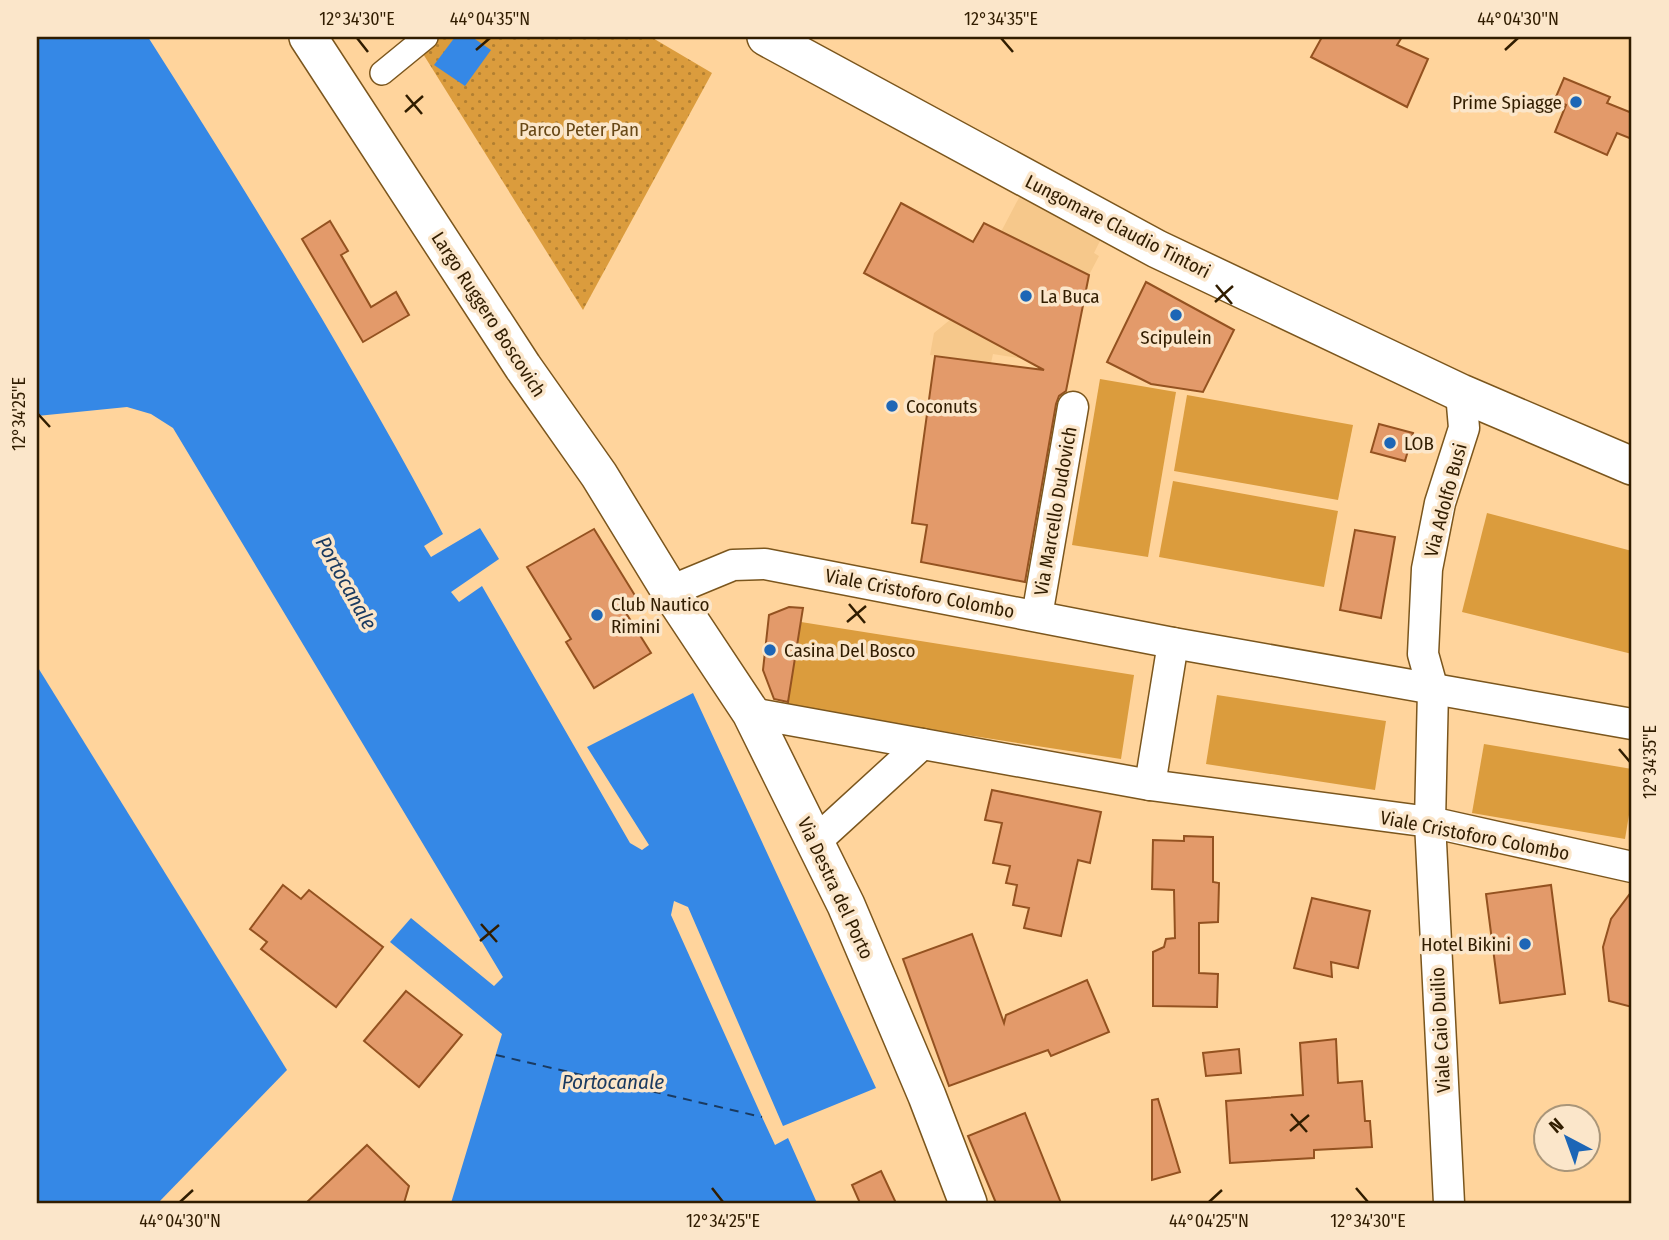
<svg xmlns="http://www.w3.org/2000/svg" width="1669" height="1240" viewBox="0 0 1669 1240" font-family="'Fira Sans Condensed',sans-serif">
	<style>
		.built { fill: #f6c88b }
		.grass { fill: #db9c3d }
		.park { fill: url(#park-dots) }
		.water { fill: #3588e6 }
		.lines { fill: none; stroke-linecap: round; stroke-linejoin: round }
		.ferry { stroke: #1a3a60; stroke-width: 2; stroke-dasharray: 9 7; stroke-linecap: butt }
		.building { fill: #e39a6a; stroke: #945220; stroke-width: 2 }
		.pedestrian-casing { stroke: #7b561d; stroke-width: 26 }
		.minor-casing { stroke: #7b561d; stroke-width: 33 }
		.tertiary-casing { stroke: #7b561d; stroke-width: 40 }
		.pedestrian { stroke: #fff; stroke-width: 23 }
		.minor { stroke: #fff; stroke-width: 30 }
		.tertiary { stroke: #fff; stroke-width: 37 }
		.ticks { fill: none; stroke: #311d00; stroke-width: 2.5 }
		.poi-dot { fill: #1d66b6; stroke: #fbe6ca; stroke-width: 2.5 }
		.labels { text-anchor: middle; stroke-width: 7; stroke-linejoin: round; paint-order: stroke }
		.poi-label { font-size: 19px; fill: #311d00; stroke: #fbe6ca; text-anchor: start }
		.park-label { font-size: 19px; fill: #684817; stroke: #fbe6ca }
		.street-label { font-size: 19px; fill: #311d00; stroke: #fbe6ca }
		.water-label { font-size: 21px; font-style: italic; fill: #1a3a60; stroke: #fbe6ca }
		.neatline { fill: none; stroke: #311d00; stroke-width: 2.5 }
		.ticks-label { font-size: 18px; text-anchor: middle; fill: #311d00 }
	</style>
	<defs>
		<pattern id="park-dots" width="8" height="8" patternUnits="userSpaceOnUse" patternTransform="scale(1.75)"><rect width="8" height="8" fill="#db9c3d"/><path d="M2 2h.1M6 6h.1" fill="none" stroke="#b27f31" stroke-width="1.8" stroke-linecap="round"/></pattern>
	</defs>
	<rect width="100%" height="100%" fill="#ffd49c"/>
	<path class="built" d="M 1022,192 L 1104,233 L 1094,253 L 1099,256 L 1089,275 L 1072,367 L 993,354 L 991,363 L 930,355 L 934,333 L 951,319 L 954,321 Z"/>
	<g class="grass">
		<path d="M 1100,379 L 1176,392 L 1148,557 L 1072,545 Z"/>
		<path d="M 1187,395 L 1353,425 L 1338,500 L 1174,471 Z"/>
		<path d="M 1173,481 L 1338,511 L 1324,587 L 1159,557 Z"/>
		<path d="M 1487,513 L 1632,551 L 1632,654 L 1462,612 Z"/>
		<path d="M 801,622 L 1134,675 L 1121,759 L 787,707 Z"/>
		<path d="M 1217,695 L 1386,721 L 1375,790 L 1206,764 Z"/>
		<path d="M 1484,744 L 1632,769 L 1632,797 L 1625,839 L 1472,813 Z"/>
	</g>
	<path class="park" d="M 435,37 L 651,37 L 712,73 L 583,310 L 420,49 Z"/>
	<g class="water">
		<path d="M 37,37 L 148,37 C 251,199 353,364 443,534 L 424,546 L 431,557 L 480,528 L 499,559 L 451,592 L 459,602 L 482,586 L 630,843 L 642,850 L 649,845 L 587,747 L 693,693 L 876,1088 L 783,1126 L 688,907 L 674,901 L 671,915 L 762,1117 L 775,1145 L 788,1138 L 817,1203 L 451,1203 L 502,1034 L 390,942 L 411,918 L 494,986 L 503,977 L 173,428 L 151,414 L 127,407 L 37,416 Z"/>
		<path d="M 455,37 L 472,37 L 491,50 L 465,86 L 434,65 Z"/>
		<path d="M 37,666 L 287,1070 L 158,1203 L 37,1203 Z"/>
	</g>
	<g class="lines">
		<path class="ferry" d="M 496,1055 L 762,1117"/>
	</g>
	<g class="building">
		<path d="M 1322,37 L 1402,37 L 1397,45 L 1428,59 L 1407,107 L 1311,57 Z"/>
		<path d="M 1564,78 L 1610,97 L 1607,103 L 1632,113 L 1632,139 L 1617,133 L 1607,155 L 1555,132 L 1566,105 L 1555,99 Z"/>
		<path d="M 901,203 L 973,242 L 984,223 L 1089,275 L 1066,391 L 1059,396 L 1056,404 L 1025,582 L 921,562 L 927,525 L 912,523 L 935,356 L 1044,370 L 864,273 Z"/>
		<path d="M 330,221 L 348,251 L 341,255 L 371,307 L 396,292 L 409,315 L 363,342 L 302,239 Z"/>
		<path d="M 1146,282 L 1234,330 L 1203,392 L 1151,384 L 1107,362 Z"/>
		<path d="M 1379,424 L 1413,433 L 1405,461 L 1371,452 Z"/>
		<path d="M 594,529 L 639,602 L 626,613 L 651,653 L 594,688 L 566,642 L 571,639 L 527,567 Z"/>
		<path d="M 1355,530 L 1395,537 L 1381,618 L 1340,610 Z"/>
		<path d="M 789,607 L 803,608 L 788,702 L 774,699 L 763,670 L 769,615 Z"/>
		<path d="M 992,790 L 1101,812 L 1090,863 L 1078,860 L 1061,936 L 1024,928 L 1029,908 L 1013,905 L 1017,885 L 1006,883 L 1010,866 L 993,863 L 1002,823 L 985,820 Z"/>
		<path d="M 1184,836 L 1213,837 L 1213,882 L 1219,883 L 1218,922 L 1199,923 L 1199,973 L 1218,974 L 1217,1007 L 1153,1006 L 1153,952 L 1164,947 L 1166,939 L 1175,938 L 1174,890 L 1152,889 L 1153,840 L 1184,841 Z"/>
		<path d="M 283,885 L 301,899 L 309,890 L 383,947 L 336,1007 L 261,949 L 267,942 L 250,929 Z"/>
		<path d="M 1551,885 L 1565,994 L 1500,1003 L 1486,894 Z"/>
		<path d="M 1632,891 L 1632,1007 L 1609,1001 L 1603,947 L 1611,919 Z"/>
		<path d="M 1312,898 L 1370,911 L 1358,968 L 1331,962 L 1332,977 L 1294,968 Z"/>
		<path d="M 972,934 L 1004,1023 L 1006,1015 L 1087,980 L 1109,1032 L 1051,1056 L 1048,1050 L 949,1086 L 903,959 Z"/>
		<path d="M 406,991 L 462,1035 L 419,1087 L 364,1041 Z"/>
		<path d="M 1336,1039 L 1338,1083 L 1362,1081 L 1365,1121 L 1370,1121 L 1372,1147 L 1314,1150 L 1314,1158 L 1230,1163 L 1226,1101 L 1303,1095 L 1300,1043 Z"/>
		<path d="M 1239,1049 L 1241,1073 L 1206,1076 L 1203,1053 Z"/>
		<path d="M 1158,1099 L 1180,1172 L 1152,1180 L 1152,1100 Z"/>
		<path d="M 1025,1113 L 1061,1203 L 996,1203 L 968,1136 Z"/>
		<path d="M 367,1145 L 409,1186 L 404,1203 L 306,1203 Z"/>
		<path d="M 881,1171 L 896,1203 L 860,1203 L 852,1185 Z"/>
	</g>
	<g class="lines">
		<g class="pedestrian-casing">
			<path id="pedestrian" d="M 382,73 L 426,37"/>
		</g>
		<g class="minor-casing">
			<g id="minor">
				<path d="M 670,591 L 733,565 L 765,564 L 1173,643 L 1632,724"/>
				<path d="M 1037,616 L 1073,407"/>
				<path d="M 751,713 L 1150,785 L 1430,822 L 1632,867"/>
				<path d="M 1150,785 L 1173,643"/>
				<path d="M 816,841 L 922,744"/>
				<path d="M 1449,1203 L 1430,822 L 1433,690 L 1423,654 L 1427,569 L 1440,503 L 1464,428 L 1461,393"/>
			</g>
		</g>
		<g class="tertiary-casing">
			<g id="tertiary">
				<path d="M 308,37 L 523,367 L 599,475 L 670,591 L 751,713 L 846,905 L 927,1096 L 968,1203"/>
				<path d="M 766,37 L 1157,249 L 1461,393 L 1632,466"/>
			</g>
		</g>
		<use href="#pedestrian" class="pedestrian"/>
		<use href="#minor" class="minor"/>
		<use href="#tertiary" class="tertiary"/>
	</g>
	<path class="ticks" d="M 357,38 L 368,52M 1001,38 L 1013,52M 476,50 L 490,38M 1505,50 L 1518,38M 406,95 L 422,114M 405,112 L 423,96M 1216,285 L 1232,304M 1215,302 L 1233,286M 38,414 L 50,427M 849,604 L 865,623M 847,622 L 866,606M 1619,749 L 1630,762M 481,924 L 497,942M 480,941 L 499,925M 1291,1114 L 1307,1132M 1290,1131 L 1309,1115M 712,1188 L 723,1202M 1356,1188 L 1368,1202M 180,1202 L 193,1190M 1209,1202 L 1222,1190"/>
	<g class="poi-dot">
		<circle cx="1576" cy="102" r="7"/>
		<circle cx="1026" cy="296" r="7"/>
		<circle cx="1176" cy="315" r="7"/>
		<circle cx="892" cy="406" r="7"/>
		<circle cx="1390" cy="443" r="7"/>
		<circle cx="597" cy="615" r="7"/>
		<circle cx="770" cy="650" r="7"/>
		<circle cx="1525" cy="944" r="7"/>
	</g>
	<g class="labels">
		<g class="poi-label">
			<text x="1562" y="109" text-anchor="end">Prime Spiagge</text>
			<text x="1040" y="303">La Buca</text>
			<text x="1176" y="344" text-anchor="middle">Scipulein</text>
			<text x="906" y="413">Coconuts</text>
			<text x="1404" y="450">LOB</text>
			<text x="611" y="611">Club Nautico<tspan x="611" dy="22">Rimini</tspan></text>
			<text x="784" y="657">Casina Del Bosco</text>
			<text x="1511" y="951" text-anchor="end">Hotel Bikini</text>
		</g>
		<g class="park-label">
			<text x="579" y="136">Parco Peter Pan</text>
		</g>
		<g class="street-label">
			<text transform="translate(1118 226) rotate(27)" y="7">Lungomare Claudio Tintori</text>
			<text transform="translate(489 314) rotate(57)" y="7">Largo Ruggero Boscovich</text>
			<text transform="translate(1445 500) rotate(-75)" y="7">Via Adolfo Busi</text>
			<text transform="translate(1055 511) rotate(-80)" y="7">Via Marcello Dudovich</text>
			<text transform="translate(920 593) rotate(11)" y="7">Viale Cristoforo Colombo</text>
			<text transform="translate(1475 835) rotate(11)" y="7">Viale Cristoforo Colombo</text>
			<text transform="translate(836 888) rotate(65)" y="7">Via Destra del Porto</text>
			<text transform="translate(1440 1030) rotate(-93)" y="7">Viale Caio Duilio</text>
		</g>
		<g class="water-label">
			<text transform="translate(346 583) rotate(61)" y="7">Portocanale</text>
			<text x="613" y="1089">Portocanale</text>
		</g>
	</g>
	<rect width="1669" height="1240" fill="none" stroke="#fbe6ca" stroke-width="77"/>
	<g transform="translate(1567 1138) rotate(319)"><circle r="33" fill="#fbe6ca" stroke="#aa9679" stroke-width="2"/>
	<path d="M0-5L12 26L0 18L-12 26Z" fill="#1d66b6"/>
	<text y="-10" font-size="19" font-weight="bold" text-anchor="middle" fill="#311d00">N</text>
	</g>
	<rect x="38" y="38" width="1592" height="1164" class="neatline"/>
	<g class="ticks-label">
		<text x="357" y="25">12°34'30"E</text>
		<text x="490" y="25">44°04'35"N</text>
		<text x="1001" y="25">12°34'35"E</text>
		<text x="1518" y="25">44°04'30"N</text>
		<text transform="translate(19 414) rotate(-90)" y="6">12°34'25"E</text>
		<text transform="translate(1650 762) rotate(-90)" y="6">12°34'35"E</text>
		<text x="180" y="1227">44°04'30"N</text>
		<text x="723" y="1227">12°34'25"E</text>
		<text x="1209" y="1227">44°04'25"N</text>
		<text x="1368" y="1227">12°34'30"E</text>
	</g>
</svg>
